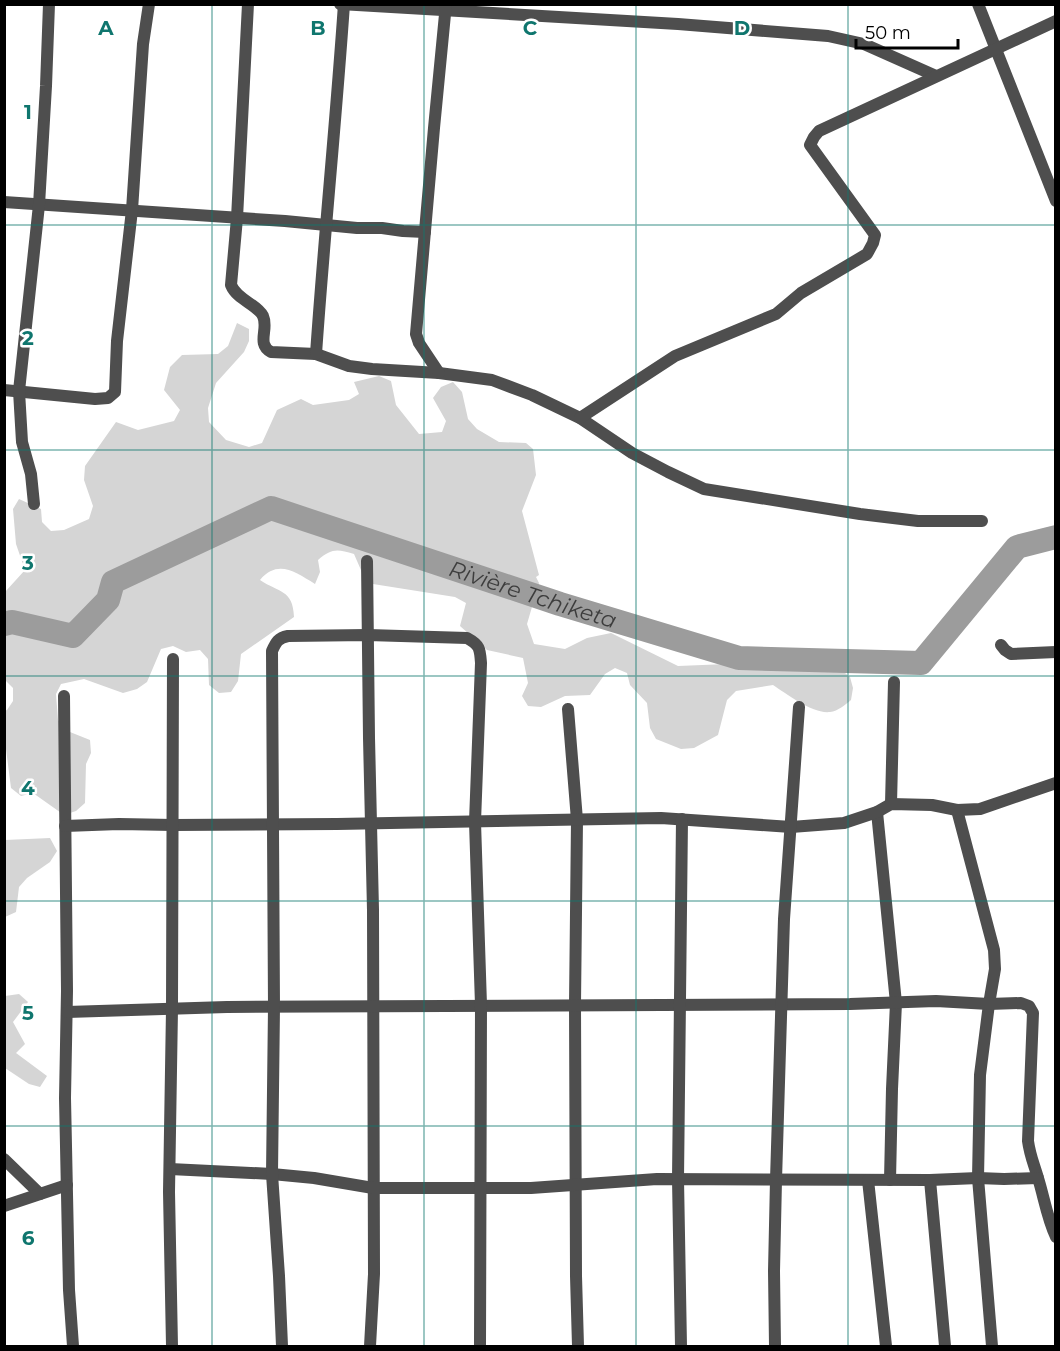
<svg xmlns="http://www.w3.org/2000/svg" width="1060" height="1351" viewBox="0 0 1060 1351" font-family="Montserrat,sans-serif">
	<style>
		.green { fill: #d5d5d5 }
		.lines { fill: none; stroke-linecap: round; stroke-linejoin: round }
		.river { stroke: #9c9c9c; stroke-width: 24 }
		.street { stroke: #4e4e4e; stroke-width: 12 }
		.grid { fill: none; stroke: #0f766e; stroke-width: 1.5; stroke-opacity: 0.55 }
		.labels { text-anchor: middle; stroke-width: 5; stroke-linejoin: round; paint-order: stroke }
		.water-label { font-size: 22px; font-style: italic; fill: #3d3d3d; stroke: #fff }
		.grid-label { font-size: 20px; text-anchor: middle; font-weight: bold; fill: #0f766e; stroke: #fff; stroke-width: 5; stroke-linejoin: round; paint-order: stroke }
	</style>
	<rect width="100%" height="100%" fill="#fff"/>
	<g class="green">
		<path d="M 237,323 L 249,329 L 249,341 L 244,352 L 216,383 L 208,408 L 209,422 L 226,440 L 249,447 L 262,443 L 277,410 L 301,399 L 313,405 L 349,400 L 359,394 L 354,382 L 379,376 L 391,381 L 396,405 L 419,434 L 442,432 L 446,421 L 433,398 L 441,387 L 453,382 L 462,392 L 468,419 L 477,429 L 499,442 L 526,443 L 533,449 L 536,475 L 522,511 L 539,575 L 536,577 L 539,583 L 527,624 L 534,644 L 565,649 L 587,638 L 611,633 L 678,666 L 779,662 L 840,669 L 850,677 L 853,688 L 851,700 C 845,705 838,711 830,712 C 812,714 787,694 773,685 L 736,691 L 727,700 L 718,735 L 694,748 L 681,749 L 656,739 L 650,728 L 647,703 L 630,685 L 627,673 L 615,668 L 605,674 L 590,695 L 565,696 L 541,707 L 528,706 L 522,696 L 528,683 L 523,658 L 487,650 L 460,626 L 466,603 L 455,597 L 373,584 L 364,577 L 354,554 C 337,549 332,548 318,560 L 320,572 L 315,584 C 295,572 278,559 260,580 C 279,593 293,589 294,617 L 241,654 L 238,681 L 231,692 L 219,693 L 209,685 L 208,659 L 200,650 L 186,652 L 173,646 L 161,649 L 147,682 L 137,689 L 123,693 L 84,679 L 61,684 L 56,694 L 58,720 L 65,730 L 90,740 L 91,753 L 86,764 L 85,803 L 76,811 L 64,815 L 33,793 L 21,796 L 11,788 L 6,749 L 5,748 L 4,711 L 7,710 L 13,701 L 13,688 L 5,680 L 5,592 L 25,570 L 16,544 L 13,509 L 19,499 L 41,509 L 42,522 L 51,531 L 64,530 L 89,519 L 93,506 L 84,480 L 85,466 L 116,422 L 138,430 L 174,421 L 180,410 L 164,390 L 170,367 L 182,355 L 218,354 L 228,346 Z"/>
		<path d="M 50,838 L 57,851 L 50,862 L 27,878 L 19,887 L 16,912 L 5,917 L 5,840 Z"/>
		<path d="M 19,994 L 28,1002 L 13,1022 L 25,1044 L 16,1053 L 47,1076 L 40,1087 L 29,1084 L 5,1068 L 5,996 Z"/>
	</g>
	<g class="lines">
		<path class="river" id="s1" d="M 4,624 L 12,622 L 73,636 L 108,600 L 113,582 L 271,508 L 560,604 L 739,658 L 921,663 L 1017,547 L 1056,537"/>
		<g class="street">
			<path d="M 248,4 L 237,218 L 231,285 C 237,300 257,304 263,316 C 269,329 256,344 271,352 L 316,354 L 349,366 L 372,369 L 439,373 L 492,380 L 532,395 L 580,418 L 632,453 L 668,472 L 704,489 L 860,514 L 918,521 L 982,521"/>
			<path d="M 340,4 L 678,24 L 828,36 L 864,44 L 936,76"/>
			<path d="M 978,4 L 1056,201"/>
			<path d="M 4,202 L 285,221 L 357,228 L 382,228 L 403,231 L 425,232"/>
			<path d="M 316,354 C 324,238 336,121 344,4"/>
			<path d="M 439,373 L 419,343 L 416,334 L 434,128 L 446,4"/>
			<path d="M 4,390 L 95,399 L 108,398 L 115,392 L 117,341 L 132,210 L 143,44 L 149,4"/>
			<path d="M 580,418 L 675,356 L 776,314 L 801,293 L 867,254 L 873,243 L 875,235 L 810,145 L 814,137 L 819,131 L 1056,21"/>
			<path d="M 34,504 L 31,474 L 22,442 L 19,391 L 39,205 L 46,86 L 49,4"/>
			<path d="M 367,561 L 369,738 L 373,910 L 374,1274 L 370,1346"/>
			<path d="M 1001,645 L 1005,650 L 1011,654 L 1056,652"/>
			<path d="M 64,696 L 67,991 L 65,1098 L 69,1290 L 73,1346"/>
			<path d="M 568,709 L 577,820 L 575,1004 L 576,1276 L 578,1346"/>
			<path d="M 891,804 L 894,682"/>
			<path d="M 957,810 L 994,950 L 995,969 L 989,1004 L 980,1075 L 978,1178 L 992,1346"/>
			<path d="M 877,812 L 896,1003 L 892,1089 L 890,1180"/>
			<path d="M 65,826 L 119,824 L 173,825 L 337,824 L 661,818 L 791,827 L 844,823 L 877,812 L 891,804 L 932,805 L 957,810 L 980,809 L 1056,783"/>
			<path d="M 67,1012 L 227,1007 L 850,1004 L 936,1001 L 989,1004 L 1021,1003 L 1029,1006 L 1033,1013 L 1028,1141 C 1030,1156 1034,1164 1038,1178 C 1044,1197 1047,1218 1056,1237"/>
			<path d="M 4,1159 L 40,1194"/>
			<path d="M 170,1169 L 272,1174 L 314,1178 L 373,1188 L 531,1188 L 657,1179 L 930,1180 L 978,1178 L 1004,1179 L 1038,1178"/>
			<path d="M 868,1180 L 886,1346"/>
			<path d="M 930,1180 L 945,1346"/>
			<path d="M 4,1206 L 67,1185"/>
			<path d="M 172,1346 L 169,1192 L 172,1009 L 173,659"/>
			<path d="M 282,1346 L 279,1276 L 272,1174 L 274,1007 L 272,651 C 276,642 278,638 288,636 L 368,635 L 467,638 C 480,645 480,649 481,663 L 475,822 L 481,1005 L 480,1346"/>
			<path d="M 681,1346 L 678,1179 L 682,819"/>
			<path d="M 775,1346 L 774,1271 L 776,1180 L 784,919 L 799,707"/>
		</g>
	</g>
	<path class="grid" d="M 212,4 L 212,1346M 424,4 L 424,1346M 636,4 L 636,1346M 848,4 L 848,1346M 4,225 L 1056,225M 4,450 L 1056,450M 4,676 L 1056,676M 4,901 L 1056,901M 4,1126 L 1056,1126"/>
	<g class="labels">
		<g class="water-label">
			<text dy="8" stroke="none"><textPath href="#s1" startOffset="590">Rivière Tchiketa</textPath></text>
		</g>
	</g>
	<g class="grid-label">
		<text x="106" y="35">A</text>
		<text x="318" y="35">B</text>
		<text x="530" y="35">C</text>
		<text x="742" y="35">D</text>
		<text x="28" y="119">1</text>
		<text x="28" y="345">2</text>
		<text x="28" y="570">3</text>
		<text x="28" y="795">4</text>
		<text x="28" y="1020">5</text>
		<text x="28" y="1245">6</text>
	</g>
	<rect width="1060" height="1351" fill="none" stroke="#000000" stroke-width="12"/>
	<path d="M856 39v9h102v-9" fill="none" stroke="#000000" stroke-width="3"/>
	<text x="865" y="39" font-size="18" fill="#000000" stroke="#ffffff" stroke-width="4.5" paint-order="stroke">50 m</text>
</svg>
